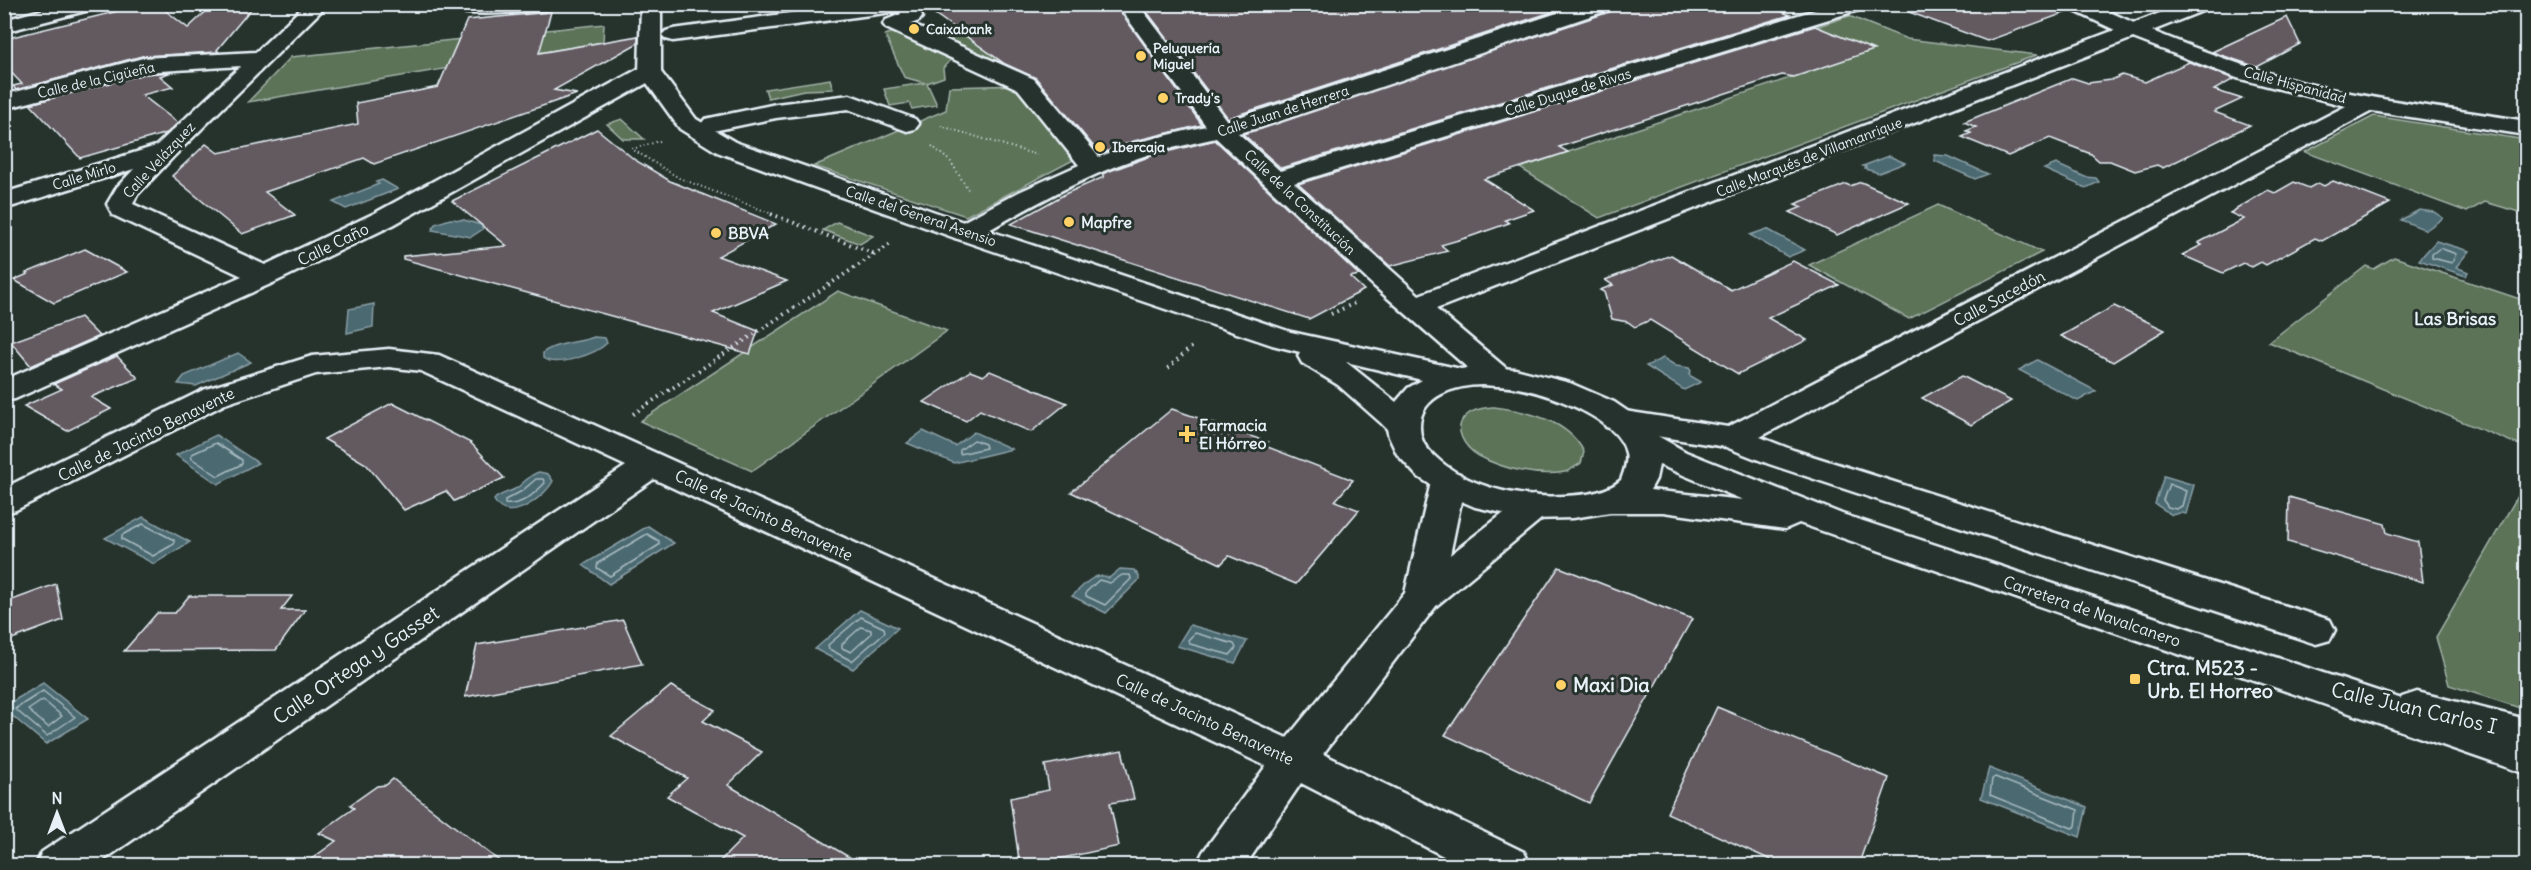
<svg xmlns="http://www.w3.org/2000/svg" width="2531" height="870" viewBox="0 0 2531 870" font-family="Delius,sans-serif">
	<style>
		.green { fill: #5c7358; stroke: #a2b2a8; stroke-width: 1.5 }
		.water { fill: #4b6971; stroke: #8a9fa7; stroke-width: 1.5 }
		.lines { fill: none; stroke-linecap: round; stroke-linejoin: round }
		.shore { stroke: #a9bbc2; stroke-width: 1.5 }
		.building { fill: #645a60; stroke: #e8f1f8; stroke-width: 1.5 }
		.street-casing { stroke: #e8f1f8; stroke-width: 5 }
		.secondary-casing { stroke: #e8f1f8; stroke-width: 5 }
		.path-far1 { stroke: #e8f1f8; stroke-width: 2; stroke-dasharray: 1 3; stroke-linecap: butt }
		.path { stroke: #e8f1f8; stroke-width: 4; stroke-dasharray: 1.5 4.5; stroke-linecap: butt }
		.street { fill: #26332d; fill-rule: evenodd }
		.secondary { fill: #26332d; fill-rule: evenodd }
		.poi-dot { fill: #ffd166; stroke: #26332d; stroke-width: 2 }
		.labels { text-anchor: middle; stroke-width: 6; stroke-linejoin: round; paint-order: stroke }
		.far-poi-label { font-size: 14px; font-weight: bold; fill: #e8f1f8; stroke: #26332d; text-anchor: start }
		.far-street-label { font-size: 14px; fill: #e8f1f8; stroke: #26332d }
		.poi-label { font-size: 16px; font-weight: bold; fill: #e8f1f8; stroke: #26332d; text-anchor: start }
		.street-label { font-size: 16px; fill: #e8f1f8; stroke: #26332d }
		.neighbourhood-label { font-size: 18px; font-weight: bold; fill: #e8f1f8; stroke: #26332d }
		.near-street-label { font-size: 20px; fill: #e8f1f8; stroke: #26332d }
		.near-poi-label { font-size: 20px; font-weight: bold; fill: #e8f1f8; stroke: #26332d; text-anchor: start }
	</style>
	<rect width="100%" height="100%" fill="#26332d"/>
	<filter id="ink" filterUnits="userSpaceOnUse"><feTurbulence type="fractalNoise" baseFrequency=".0167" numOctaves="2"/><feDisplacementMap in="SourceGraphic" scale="12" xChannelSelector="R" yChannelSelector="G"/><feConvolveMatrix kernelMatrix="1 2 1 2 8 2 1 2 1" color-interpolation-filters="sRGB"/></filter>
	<g filter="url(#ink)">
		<g class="green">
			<path d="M 1849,16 L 1907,39 L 2037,55 L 1599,218 L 1520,168 L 1868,52 L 1812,28 Z"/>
			<path d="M 604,24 L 603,42 L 248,102 L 291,57 Z"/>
			<path d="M 966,26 L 1090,61 L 1030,77 L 936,38 Z"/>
			<path d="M 894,32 L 953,58 L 943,68 L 944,77 L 927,83 L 937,105 L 912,109 L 909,103 L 890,106 L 884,89 L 925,83 L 904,77 L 885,35 Z"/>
			<path d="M 830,79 L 833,89 L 804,90 L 768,98 L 765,89 Z"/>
			<path d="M 1022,85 L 1079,157 L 966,216 L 814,166 L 946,110 L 949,87 Z"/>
			<path d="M 2374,116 L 2526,140 L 2526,214 L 2485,202 L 2467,212 L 2305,152 Z"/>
			<path d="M 622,119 L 644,139 L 623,139 L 607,124 Z"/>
			<path d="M 1938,205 L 2042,252 L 1909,319 L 1809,265 Z"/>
			<path d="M 837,222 L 873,236 L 860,244 L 823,230 Z"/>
			<path d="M 2394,257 L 2526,301 L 2526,448 L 2269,342 L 2366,266 L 2374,269 Z"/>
			<path d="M 838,291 L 947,331 L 752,471 L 640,421 Z"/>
			<path d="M 1494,407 C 1527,411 1568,420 1584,452 L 1581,463 C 1576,466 1570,471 1565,472 C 1537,477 1503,469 1479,456 C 1465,448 1451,428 1467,415 C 1474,409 1485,408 1494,407 Z"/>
			<path d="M 2520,492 L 2526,493 L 2526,710 L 2449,685 L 2436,637 Z"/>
		</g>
		<g class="water">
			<path d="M 1934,155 L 1948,156 L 1988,174 L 1975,179 L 1935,161 Z"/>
			<path d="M 1889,156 L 1905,163 L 1879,173 L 1865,169 L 1866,167 L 1863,166 Z"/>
			<path d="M 2056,164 L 2085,177 L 2096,178 L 2099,182 L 2086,188 L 2044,169 Z"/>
			<path d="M 382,180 L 398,189 L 346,209 L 333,202 L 379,184 L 376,182 Z"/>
			<path d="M 2419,210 L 2434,212 L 2443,218 L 2426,230 L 2401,220 Z"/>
			<path d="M 450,219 L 464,220 L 481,225 L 483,229 L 471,237 L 432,230 L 435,224 Z"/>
			<path d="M 1767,229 L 1805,250 L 1788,257 L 1750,235 Z"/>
			<path d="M 2436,241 L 2469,251 L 2456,267 L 2468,272 L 2466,276 L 2419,260 Z"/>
			<path d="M 374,304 L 373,327 L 347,333 L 349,309 Z"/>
			<path d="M 594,337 L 605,338 L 607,343 C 596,354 556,368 543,358 L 543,353 C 554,343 578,343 594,337 Z"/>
			<path d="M 238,353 L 251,362 L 196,386 L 178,384 L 184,376 Z"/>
			<path d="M 1663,358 L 1676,366 L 1689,368 L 1691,371 L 1689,375 L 1701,382 L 1684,390 L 1646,366 Z"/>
			<path d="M 2037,360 L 2096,391 L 2078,401 L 2019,370 Z"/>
			<path d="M 923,431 L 955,446 L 974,432 L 1012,449 L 954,463 L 907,443 Z"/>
			<path d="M 216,435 L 258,463 L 218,484 L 176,455 Z"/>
			<path d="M 539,472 L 548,474 L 553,481 C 544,498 507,526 494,500 C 498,494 508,493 515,489 C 524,484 528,475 539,472 Z"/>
			<path d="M 2164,476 L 2194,485 L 2186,514 L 2180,513 L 2172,515 L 2155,504 Z"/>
			<path d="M 143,517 L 190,542 L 154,564 L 105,538 Z"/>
			<path d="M 648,526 L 674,543 L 609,584 L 583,565 Z"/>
			<path d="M 1120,569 L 1134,570 L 1139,576 L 1139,580 L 1106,613 L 1072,596 C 1084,586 1094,570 1109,578 Z"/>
			<path d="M 860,610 L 898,628 L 853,669 L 815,649 Z"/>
			<path d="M 1190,625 L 1247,641 L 1235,663 L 1177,646 Z"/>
			<path d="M 43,683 L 88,719 L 46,744 L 4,709 L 5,706 Z"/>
			<path d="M 1989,768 L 2087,807 L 2080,837 L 1981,798 Z"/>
		</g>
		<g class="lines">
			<g class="shore">
				<path d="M 2440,248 L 2456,254 L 2452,263 L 2432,258 L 2432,254 Z"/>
				<path d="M 974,440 L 985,444 L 986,448 L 960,454 L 960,450 Z"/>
				<path d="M 216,443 L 242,460 L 242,464 L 218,476 L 191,458 L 192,454 Z"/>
				<path d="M 536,479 L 543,479 L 545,483 C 534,494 522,506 505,504 L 505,500 L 522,491 Z"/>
				<path d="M 2169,484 L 2186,491 L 2182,506 L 2176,509 L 2168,507 L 2163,500 Z"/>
				<path d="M 143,524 L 174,540 L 174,544 L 153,556 L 122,539 L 122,535 Z"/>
				<path d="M 647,534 L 659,541 L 659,545 L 610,576 L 597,568 L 598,563 Z"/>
				<path d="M 1122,575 L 1130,575 L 1131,579 L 1105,605 L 1086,596 L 1086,592 L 1099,580 L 1110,583 Z"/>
				<path d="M 861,617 L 884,628 L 885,632 L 852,661 L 829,649 L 828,645 Z"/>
				<path d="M 861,627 L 871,630 L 871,634 L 851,652 L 842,648 L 842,644 Z"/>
				<path d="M 1195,633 L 1234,644 L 1236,648 L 1230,655 L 1190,644 L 1188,640 Z"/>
				<path d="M 43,691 L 75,717 L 47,736 L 15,709 Z"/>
				<path d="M 43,700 L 62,716 L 48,727 L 28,710 Z"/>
				<path d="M 1995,777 L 2078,810 L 2076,826 L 2072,828 L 1990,795 L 1992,779 Z"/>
			</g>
		</g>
		<g class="building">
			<path d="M 147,4 L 157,4 L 188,28 L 214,4 L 255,4 L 217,50 L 219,52 L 142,56 L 16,90 L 13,86 L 22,84 L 4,65 L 4,39 Z"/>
			<path d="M 921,4 L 1115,4 L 1202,125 L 1134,141 L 1100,154 L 1036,78 L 1005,64 Z"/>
			<path d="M 1141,4 L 1488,6 L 1576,4 L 1228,118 Z"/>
			<path d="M 1619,4 L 1764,4 L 1790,15 L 1281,168 L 1243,134 L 1615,10 Z"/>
			<path d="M 1902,4 L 2063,4 L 2070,11 L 1987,41 L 1901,9 Z"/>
			<path d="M 551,12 L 539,53 L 638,36 L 638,43 L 554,90 L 577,94 L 374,164 L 364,158 L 265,192 L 295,215 L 242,234 L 172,176 L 206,144 L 218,153 L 358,124 L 356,103 L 438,87 L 467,20 Z"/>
			<path d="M 2287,17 L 2300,44 L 2257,67 L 2212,52 Z"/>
			<path d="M 1815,26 L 1874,50 L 1794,77 L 1782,75 L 1559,147 L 1568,152 L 1484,179 L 1534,210 L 1505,220 L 1509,223 L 1469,237 L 1441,245 L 1448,251 L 1390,266 L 1298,184 Z"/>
			<path d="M 2189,62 L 2234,79 L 2214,90 L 2242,99 L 2214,112 L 2250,125 L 2163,168 L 2157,165 L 2135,171 L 2110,161 L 2099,161 L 2091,154 L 2050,138 L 2008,156 L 1962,137 L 1971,133 L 1966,131 L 1976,127 L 1964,122 L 2073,78 L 2088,83 L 2111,80 L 2122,75 L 2145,82 Z"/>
			<path d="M 172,72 L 160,76 L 173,87 L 142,95 L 178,123 L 167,133 L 80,158 L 30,104 L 144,74 Z"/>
			<path d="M 597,129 L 635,160 L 670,181 L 776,224 L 718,256 L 787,281 L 713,313 L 758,331 L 750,354 L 403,259 L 403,256 L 507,246 L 452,201 Z"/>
			<path d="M 1215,140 L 1359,275 L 1350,277 L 1364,290 L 1309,319 L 1011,224 L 1067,193 L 1104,177 L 1102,174 L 1107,172 L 1154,155 Z"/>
			<path d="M 2333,181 L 2390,203 L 2322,241 L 2315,238 L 2266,265 L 2261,262 L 2252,267 L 2243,263 L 2223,273 L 2182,255 L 2202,245 L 2198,243 L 2244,219 L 2230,213 L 2268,190 L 2275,193 L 2294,182 L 2309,188 L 2318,183 L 2324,186 Z"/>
			<path d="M 1861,182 L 1909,203 L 1837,235 L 1790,212 L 1802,207 L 1795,204 L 1846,184 L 1850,186 Z"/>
			<path d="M 85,249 L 127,272 L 54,303 L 14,280 L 28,274 L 26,273 Z"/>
			<path d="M 1671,255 L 1731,290 L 1793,261 L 1839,285 L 1768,318 L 1807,340 L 1738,374 L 1650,320 L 1635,327 L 1628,322 L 1612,319 L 1604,292 L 1600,290 L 1613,285 L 1605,280 Z"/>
			<path d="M 2114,306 L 2165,330 L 2113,362 L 2061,336 Z"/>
			<path d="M 80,317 L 99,336 L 31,366 L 11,342 Z"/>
			<path d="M 117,356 L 138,378 L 91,397 L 111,409 L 67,431 L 24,406 L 62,389 L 54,384 Z"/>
			<path d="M 970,371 L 983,376 L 990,371 L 1067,403 L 1031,432 L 980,410 L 966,421 L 924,402 Z"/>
			<path d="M 1962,376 L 2011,401 L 1971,425 L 1922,398 Z"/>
			<path d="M 392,403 L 471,443 L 504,478 L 454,501 L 446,491 L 404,510 L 366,464 L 324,439 Z"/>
			<path d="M 1172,409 L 1268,442 L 1265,446 L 1353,480 L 1335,501 L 1359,510 L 1296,584 L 1229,556 L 1221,564 L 1071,492 Z"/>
			<path d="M 2289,497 L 2385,524 L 2387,533 L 2418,542 L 2423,582 L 2288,542 Z"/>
			<path d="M 1559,567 L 1692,619 L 1589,803 L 1445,735 Z"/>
			<path d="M 56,584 L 63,620 L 4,642 L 4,603 Z"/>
			<path d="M 189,596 L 292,596 L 281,610 L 305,610 L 276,650 L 124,651 L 157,613 L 175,613 Z"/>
			<path d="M 623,620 L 642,664 L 465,697 L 477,645 Z"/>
			<path d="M 671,686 L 715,710 L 703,721 L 762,752 L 728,785 L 864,866 L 715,866 L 743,838 L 667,796 L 687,778 L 611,736 Z"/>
			<path d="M 1717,707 L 1889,778 L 1858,866 L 1784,866 L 1667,813 Z"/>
			<path d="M 1122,750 L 1134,799 L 1110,803 L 1119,846 L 1058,859 L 1059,866 L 1020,866 L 1010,798 L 1049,790 L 1045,765 Z"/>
			<path d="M 393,779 L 404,788 L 506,866 L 302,866 L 336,841 L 319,833 L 354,808 L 350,805 L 377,786 L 386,785 Z"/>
		</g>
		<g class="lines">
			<g class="street-casing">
				<g id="street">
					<path d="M 64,4 L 100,4 L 97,8 L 4,32 L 4,20 Z"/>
					<path d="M 306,4 L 328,4 L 173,157 L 137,195 L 133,204 L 265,265 L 375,213 L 642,67 L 650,65 L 658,67 L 661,72 L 658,77 L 393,225 L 275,282 L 15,399 L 4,401 L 4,380 L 242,276 L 113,215 L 107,204 L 117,187 L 134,169 L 4,209 L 4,193 L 156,146 L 241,66 L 144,72 L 4,109 L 4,95 L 143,58 L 256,52 Z"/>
					<path d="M 434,4 L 553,4 L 550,8 L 543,10 C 507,13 473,17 437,8 Z"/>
					<path d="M 857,4 L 918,4 L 922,17 L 919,21 L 911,24 L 1034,79 L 1099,157 L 1135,143 L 1206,126 L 1117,4 L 1138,4 L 1227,121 L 1585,4 L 1617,4 L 1614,8 L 1262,127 L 1238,133 L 1280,171 L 1835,4 L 1868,4 L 1865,8 L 1294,183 L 1419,295 L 2115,30 L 2068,8 L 2065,4 L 2092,4 L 2134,23 L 2183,4 L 2213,4 L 2210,8 L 2152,31 C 2202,51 2252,70 2304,83 C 2377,101 2452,109 2526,121 L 2526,135 L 2372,111 L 1760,437 L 1793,450 L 2330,620 L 2335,630 L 2330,640 L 2316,644 L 1769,464 L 1726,447 L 1618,430 L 1606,427 L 1602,420 L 1606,413 L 1618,410 L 1728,427 L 2346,106 L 2237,78 L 2133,38 L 1436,309 L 1507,369 L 1512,376 L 1507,383 L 1496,385 L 1485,383 L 1374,286 L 1216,138 C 1195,143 1174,147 1153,153 C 1090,172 1031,206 975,238 L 965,240 L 955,238 L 952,232 L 955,226 L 1019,192 L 1079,165 L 1018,89 L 886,28 L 883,24 L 886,20 L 901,14 L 900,11 L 673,41 L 666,39 L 662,35 L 666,31 L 673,29 Z"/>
					<path d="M 850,95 L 915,119 L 919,124 L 915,129 L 907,131 L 848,109 L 776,118 L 713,131 L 705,129 L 701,124 L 705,119 L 776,104 Z"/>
					<path d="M 389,349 L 439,355 L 1287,738 L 1405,593 L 1431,482 L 1436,474 L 1448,471 L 1460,474 L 1465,482 L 1450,555 L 1522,499 L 1534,495 L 1546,499 L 1552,507 L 1546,515 L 1436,606 L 1323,754 L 1524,852 L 1531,866 L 1463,866 L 1301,783 L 1245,866 L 1196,866 L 1203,852 L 1266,766 L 654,479 L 95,866 L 35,866 L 42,852 L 626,466 L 421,371 L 389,367 L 316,374 L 225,404 L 16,510 L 4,513 L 4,488 L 203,390 L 312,356 Z"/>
					<path d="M 2417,692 L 2526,719 L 2526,751 L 2402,719 L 2396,708 L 2402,697 Z"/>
				</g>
			</g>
			<g class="secondary-casing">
				<path id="secondary" d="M 641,4 L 661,4 L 661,72 L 696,119 L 735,142 L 975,226 L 1291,332 L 1461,369 L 1476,367 L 1515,369 L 1570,383 L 1614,402 L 1633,415 L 1649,431 L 1686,452 L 1842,514 L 2526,740 L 2526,774 L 1799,523 L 1785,529 L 1663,512 L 1610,512 L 1573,518 L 1530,519 L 1475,507 L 1445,494 L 1417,476 L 1397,454 L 1389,437 L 1387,429 L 1381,423 L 1338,385 L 1302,363 L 1298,356 L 1300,352 L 1272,345 L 955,238 L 717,152 L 680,129 L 639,72 ZM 1346,362 L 1422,380 L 1408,388 L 1396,402 ZM 1482,385 C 1495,386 1510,386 1523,389 C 1552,395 1620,420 1626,453 C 1628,461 1624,472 1621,480 C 1606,493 1585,495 1565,496 C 1517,499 1459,486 1427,448 C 1422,442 1420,434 1420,426 C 1420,396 1456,385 1482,385 ZM 1659,465 L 1662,466 L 1743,500 L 1650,490 L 1656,479 Z"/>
			</g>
			<g class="path-far1">
				<path d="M 941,126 L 1037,155"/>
				<path d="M 660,141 L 632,149 L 679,178 L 775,215"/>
				<path d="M 932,146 L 951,162 L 969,191"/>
			</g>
			<g class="path">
				<path d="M 771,214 L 875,254"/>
				<path d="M 1331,314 L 1357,302"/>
				<path d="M 1168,368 L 1194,345"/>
				<path d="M 633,414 L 892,243"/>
			</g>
			<use href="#street" class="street"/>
			<use href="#secondary" class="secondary"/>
		</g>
	</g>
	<g class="poi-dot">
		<circle cx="914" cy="29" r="6"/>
		<circle cx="1141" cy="56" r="6"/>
		<circle cx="1163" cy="98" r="6"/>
		<circle cx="1100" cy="147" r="6"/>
		<circle cx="1069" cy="222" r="6"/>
		<circle cx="716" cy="233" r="6"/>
		<path d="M1184 425h6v6h6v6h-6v6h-6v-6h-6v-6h6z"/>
		<rect x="2129" y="673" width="12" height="12" rx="3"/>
		<circle cx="1561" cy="685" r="6"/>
	</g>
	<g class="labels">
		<g class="far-poi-label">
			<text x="926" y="34">Caixabank</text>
			<text x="1153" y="53">Peluquería<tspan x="1153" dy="16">Miguel</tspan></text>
			<text x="1175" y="103">Trady's</text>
			<text x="1112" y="152">Ibercaja</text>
		</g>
		<g class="far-street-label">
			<text transform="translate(96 80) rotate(-13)" y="5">Calle de la Cigüeña</text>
			<text transform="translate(2295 85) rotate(15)" y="5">Calle Hispanidad</text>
			<text transform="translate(1568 92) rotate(-17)" y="5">Calle Duque de Rivas</text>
			<text transform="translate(1283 111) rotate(-18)" y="5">Calle Juan de Herrera</text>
			<text transform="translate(1809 157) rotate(-21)" y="5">Calle Marqués de Villamanrique</text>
			<text transform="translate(159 160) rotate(-47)" y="5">Calle Velázquez</text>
			<text transform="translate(84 176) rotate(-17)" y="5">Calle Mirlo</text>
			<text transform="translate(1300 202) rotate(43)" y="5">Calle de la Constitución</text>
			<text transform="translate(921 216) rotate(19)" y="5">Calle del General Asensio</text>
		</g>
		<g class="poi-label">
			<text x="1081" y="228">Mapfre</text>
			<text x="728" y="239">BBVA</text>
			<text x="1199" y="431">Farmacia<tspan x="1199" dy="18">El Hórreo</tspan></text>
		</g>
		<g class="street-label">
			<text transform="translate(333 244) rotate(-26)" y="6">Calle Caño</text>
			<text transform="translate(1999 298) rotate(-28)" y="6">Calle Sacedón</text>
			<text transform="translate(146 434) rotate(-26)" y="6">Calle de Jacinto Benavente</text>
			<text transform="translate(764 515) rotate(25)" y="6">Calle de Jacinto Benavente</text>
			<text transform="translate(2092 611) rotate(19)" y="6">Carretera de Navalcanero</text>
			<text transform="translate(1205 719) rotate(25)" y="6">Calle de Jacinto Benavente</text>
		</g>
		<g class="neighbourhood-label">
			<text x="2455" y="325">Las Brisas</text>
		</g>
		<g class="near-street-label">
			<text transform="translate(356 665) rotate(-34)" y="7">Calle Ortega y Gasset</text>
			<text transform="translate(2414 708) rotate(13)" y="7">Calle Juan Carlos I</text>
		</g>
		<g class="near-poi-label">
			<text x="2147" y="675">Ctra. M523 -<tspan x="2147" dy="23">Urb. El Horreo</tspan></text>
			<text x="1573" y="692">Maxi Dia</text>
		</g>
	</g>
	<rect width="2531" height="870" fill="none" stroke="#26332d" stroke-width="24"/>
	<rect x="12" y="12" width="2507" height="846" fill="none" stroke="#e8f1f8" stroke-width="2" filter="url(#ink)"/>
	<g transform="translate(57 813)" stroke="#26332d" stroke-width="4.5" paint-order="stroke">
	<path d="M0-4.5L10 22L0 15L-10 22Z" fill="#e8f1f8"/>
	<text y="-9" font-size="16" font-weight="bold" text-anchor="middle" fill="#e8f1f8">N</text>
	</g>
</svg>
